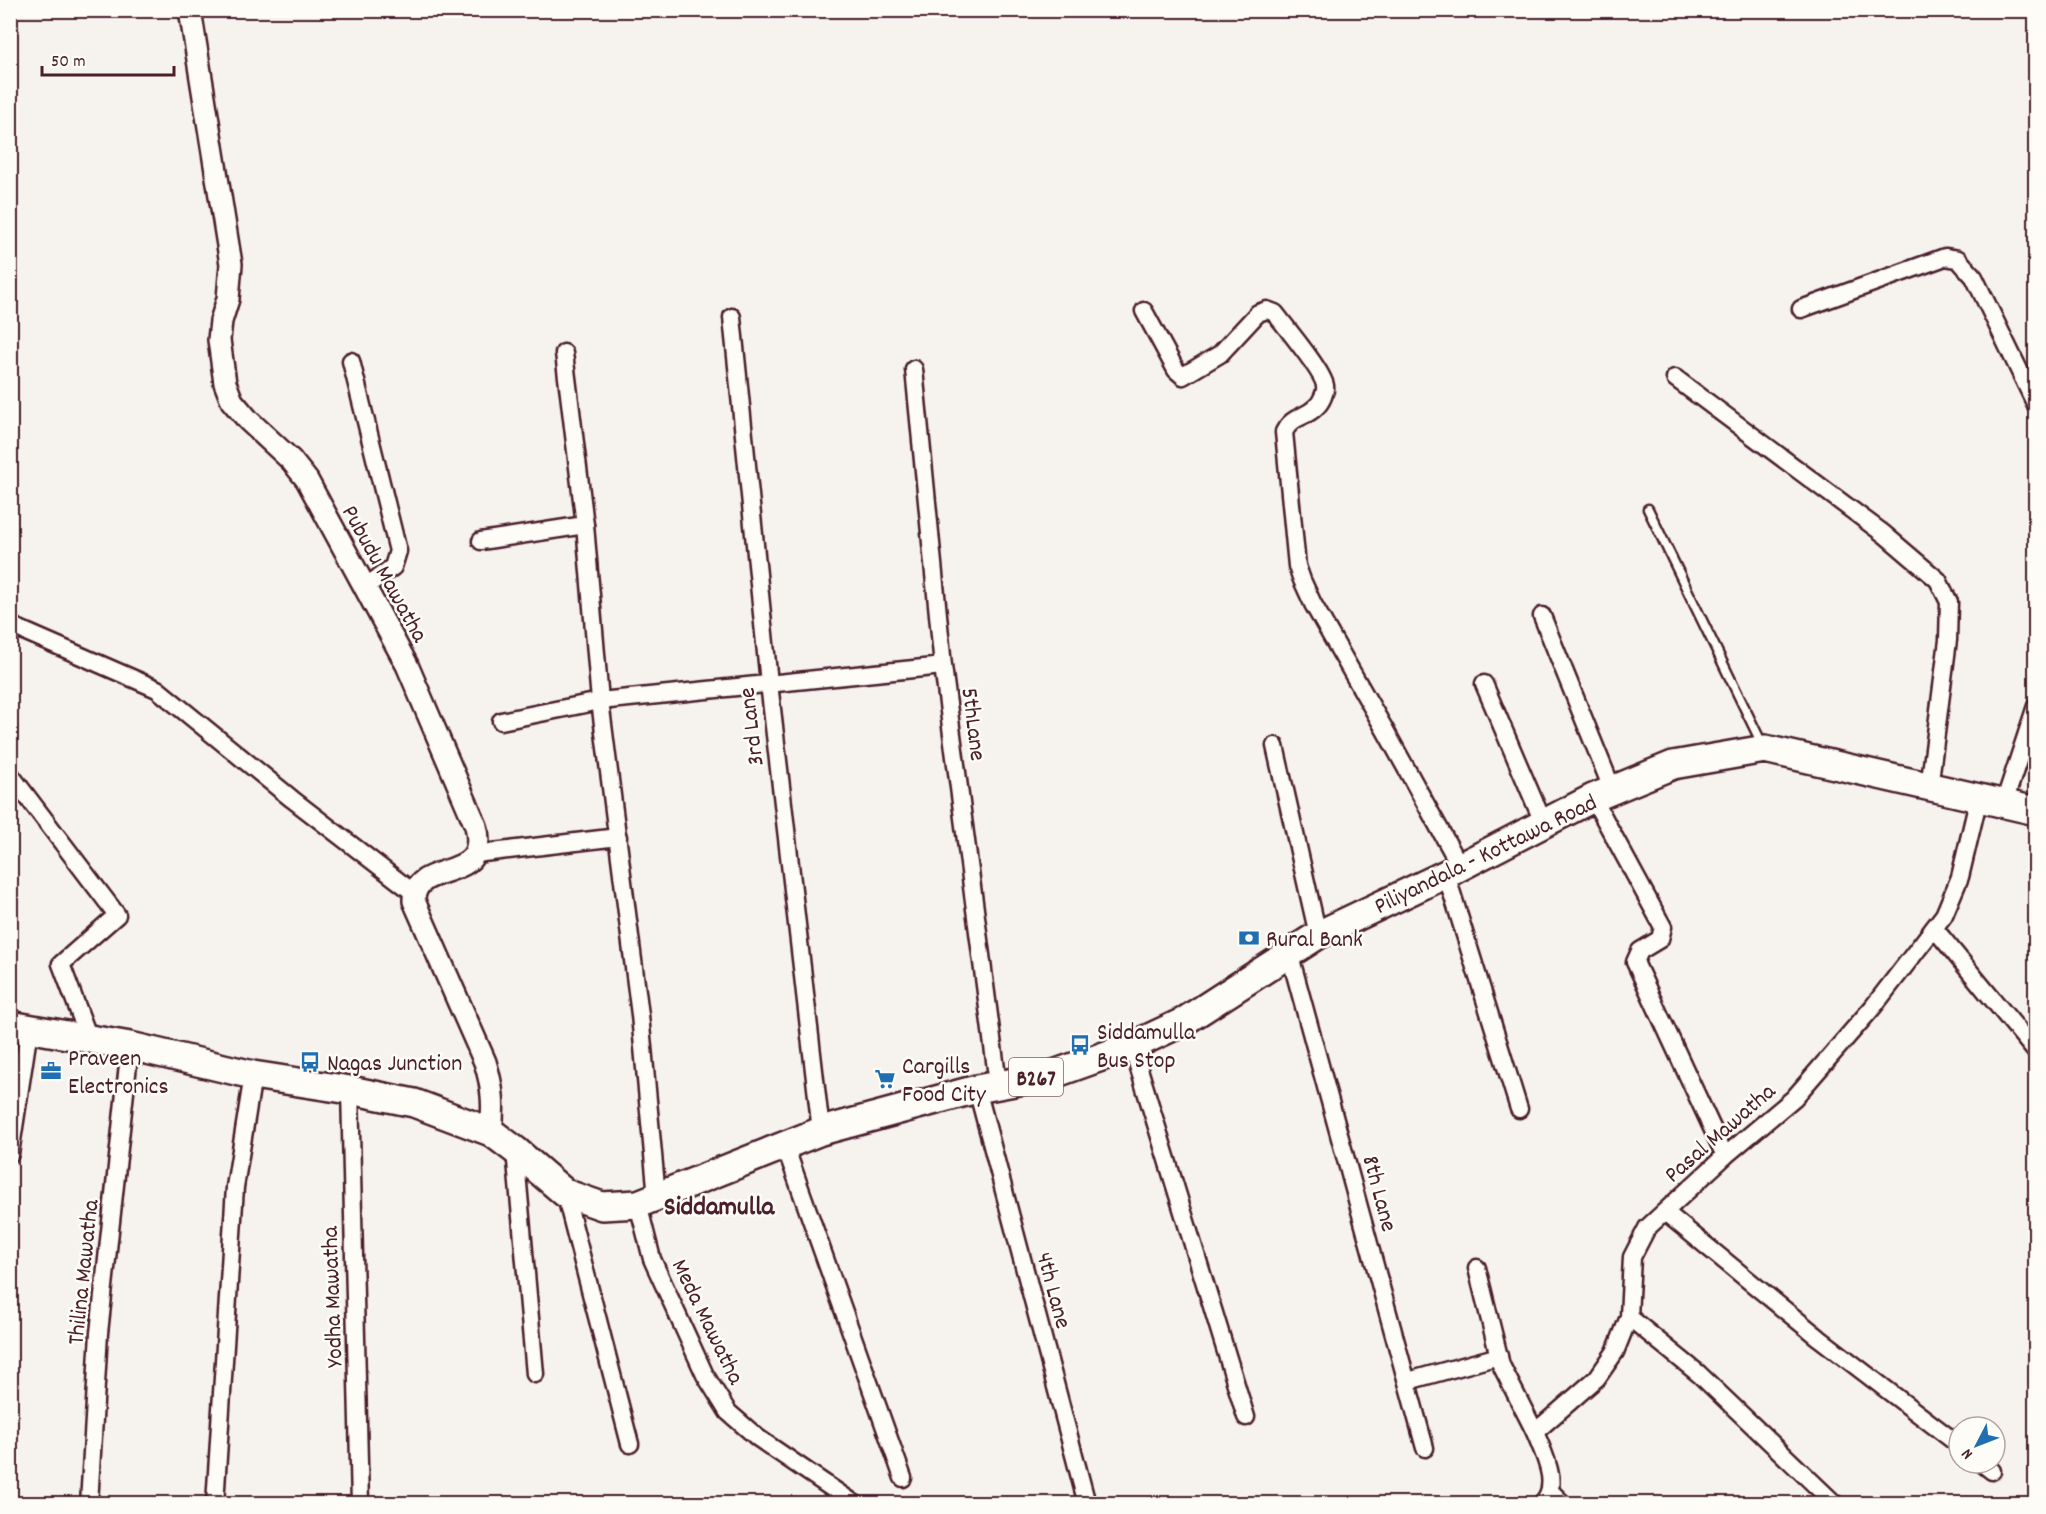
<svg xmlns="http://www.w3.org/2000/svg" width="2046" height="1514" viewBox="0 0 2046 1514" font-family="Dekko,sans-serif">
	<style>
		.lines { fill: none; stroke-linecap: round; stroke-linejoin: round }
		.service-casing { stroke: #4a1f2b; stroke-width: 13 }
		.minor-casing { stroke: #4a1f2b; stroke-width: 21 }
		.tertiary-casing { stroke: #4a1f2b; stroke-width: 26 }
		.primary-casing { stroke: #4a1f2b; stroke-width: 32 }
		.service { stroke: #fdfcf7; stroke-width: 8 }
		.minor { stroke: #fdfcf7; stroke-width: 16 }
		.tertiary { stroke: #fdfcf7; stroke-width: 21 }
		.primary { stroke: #fdfcf7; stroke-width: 27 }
		.labels { text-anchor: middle; stroke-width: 5; stroke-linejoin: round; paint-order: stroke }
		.shield { fill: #fdfcf7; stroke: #806168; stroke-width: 1.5 }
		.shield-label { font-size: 22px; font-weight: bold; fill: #4a1f2b }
		.street-label { font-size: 24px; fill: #4a1f2b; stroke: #fdfcf7 }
		.poi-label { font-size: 24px; fill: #4a1f2b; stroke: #fdfcf7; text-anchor: start }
		.quarter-label { font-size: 27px; font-weight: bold; fill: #4a1f2b; stroke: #fdfcf7 }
	</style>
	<rect width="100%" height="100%" fill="#f6f3ef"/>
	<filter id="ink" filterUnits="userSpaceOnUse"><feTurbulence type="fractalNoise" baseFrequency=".0167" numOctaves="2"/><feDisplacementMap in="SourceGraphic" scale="12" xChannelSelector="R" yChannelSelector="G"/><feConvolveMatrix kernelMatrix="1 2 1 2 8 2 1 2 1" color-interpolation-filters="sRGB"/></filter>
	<g filter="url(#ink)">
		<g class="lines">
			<g class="service-casing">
				<path id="service" d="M 1648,509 L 1763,746"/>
			</g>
			<g class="minor-casing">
				<g id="minor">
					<path d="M 1801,309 L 1945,257 L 1958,259 L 1974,277 L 2036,405"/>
					<path d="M 1144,311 L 1176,370 L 1183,376 L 1220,354 L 1258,313 L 1267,310 L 1275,313 C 1285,326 1324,373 1325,386 C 1326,392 1321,403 1316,407 C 1304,419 1293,415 1284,432 L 1297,566 L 1302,580 L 1313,604 L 1385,730 L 1460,866"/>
					<path d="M 732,317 L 769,683 L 821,1131"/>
					<path d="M 564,353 L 585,525 L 600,701 L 640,1015 L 657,1197"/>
					<path d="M 351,361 L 398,551 L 393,567 L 365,587"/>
					<path d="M 914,369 L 943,666 L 998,1084"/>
					<path d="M 1675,378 L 1884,534 L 1938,580 L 1949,602 L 1948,640 L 1929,788"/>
					<path d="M 481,541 L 585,525"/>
					<path d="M 1542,616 L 1613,791"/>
					<path d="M 10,625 L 157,689 L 292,799 L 414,893"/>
					<path d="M 1484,684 L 1543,822"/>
					<path d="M 501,721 L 600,701 L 943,666"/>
					<path d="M 1275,746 L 1318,935"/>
					<path d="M 10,774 L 117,915 L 61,964 L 90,1041"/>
					<path d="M 1593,798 L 1663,927 L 1660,939 L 1640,951 L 1635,962 L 1725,1156"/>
					<path d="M 2004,803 L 2036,706"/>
					<path d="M 475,854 L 618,837"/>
					<path d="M 1446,874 L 1519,1109"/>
					<path d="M 1934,928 L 2036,1052"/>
					<path d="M 1289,952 L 1425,1448"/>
					<path d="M 1132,1046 L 1246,1417"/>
					<path d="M 977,1089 L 1087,1504"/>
					<path d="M 350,1090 L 360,1504"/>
					<path d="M 785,1146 L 903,1478"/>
					<path d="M 515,1150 L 535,1374"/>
					<path d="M 10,1154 L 29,1029"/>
					<path d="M 565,1193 L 630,1444"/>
					<path d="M 638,1204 L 652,1259 L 705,1375 L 728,1412 L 758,1438 L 855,1504"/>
					<path d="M 1665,1212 L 1819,1338 L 1959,1445"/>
					<path d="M 1477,1268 L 1501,1365 L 1535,1432"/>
					<path d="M 1629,1317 L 1699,1374 L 1835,1504"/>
					<path d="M 1408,1381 L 1499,1356"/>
					<path d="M 1982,1463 L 1992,1471"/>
					<path d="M 1550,1491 L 1563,1504"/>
					<path d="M 89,1504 L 99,1333 L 130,1046"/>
					<path d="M 215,1504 L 235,1187 L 253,1075"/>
					<path d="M 1541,1504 C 1562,1486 1543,1453 1535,1432 L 1597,1378 L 1615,1352 L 1629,1317 L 1632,1257 L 1647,1228 L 1725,1156 L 1794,1098 L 1873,1007 L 1944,915 L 1960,877 L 1979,797"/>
				</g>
			</g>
			<g class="tertiary-casing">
				<path id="tertiary" d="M 190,10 L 231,264 L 228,299 L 221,321 L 219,340 L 225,383 L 232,401 L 249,421 L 291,460 L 307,480 L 407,665 L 476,826 C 491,886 413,858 414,901 L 485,1062 C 493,1088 494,1105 491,1132"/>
			</g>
			<g class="primary-casing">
				<path id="primary" d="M 10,1025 L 130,1046 L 253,1075 L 350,1090 L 414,1103 L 491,1132 L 515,1150 L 565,1193 L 602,1206 L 638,1204 L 821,1131 L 977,1089 L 1051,1075 L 1132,1046 L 1183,1022 L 1318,935 L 1446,874 L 1593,798 L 1673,765 L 1765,749 L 2036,811"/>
			</g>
			<use href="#service" class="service"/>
			<use href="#minor" class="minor"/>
			<use href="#tertiary" class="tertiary"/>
			<use href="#primary" class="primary"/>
		</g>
	</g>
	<defs>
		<g id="bank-bare" transform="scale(1.62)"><path d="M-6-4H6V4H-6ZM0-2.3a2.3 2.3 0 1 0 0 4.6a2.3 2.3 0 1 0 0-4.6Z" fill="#1f6fb2" stroke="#fdfcf7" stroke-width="2.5" paint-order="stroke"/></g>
		<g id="bus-bare" transform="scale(1.62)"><path d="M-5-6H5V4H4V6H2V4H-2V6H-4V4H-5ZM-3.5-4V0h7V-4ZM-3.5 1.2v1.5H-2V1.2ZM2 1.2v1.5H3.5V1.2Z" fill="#1f6fb2" stroke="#fdfcf7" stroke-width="2.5" paint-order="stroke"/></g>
		<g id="office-bare" transform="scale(1.62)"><path d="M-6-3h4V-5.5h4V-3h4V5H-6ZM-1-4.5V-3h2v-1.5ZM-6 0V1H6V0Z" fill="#1f6fb2" stroke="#fdfcf7" stroke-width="2.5" paint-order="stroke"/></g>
		<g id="supermarket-bare" transform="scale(1.62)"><path d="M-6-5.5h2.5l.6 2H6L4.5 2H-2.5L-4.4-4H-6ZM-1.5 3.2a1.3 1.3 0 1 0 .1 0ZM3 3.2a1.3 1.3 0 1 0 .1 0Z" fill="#1f6fb2" stroke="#fdfcf7" stroke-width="2.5" paint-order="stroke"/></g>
	</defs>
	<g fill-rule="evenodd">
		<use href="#bank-bare" x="1249" y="938"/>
		<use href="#bus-bare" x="1080" y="1045"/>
		<use href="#bus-bare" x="310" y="1062"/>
		<use href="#office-bare" x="51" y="1071"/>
		<use href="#supermarket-bare" x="885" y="1079"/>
	</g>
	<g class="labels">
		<rect class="shield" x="1009" y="1058" width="54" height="38" rx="4.5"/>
		<g class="shield-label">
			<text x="1036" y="1085">B267</text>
		</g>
		<g class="street-label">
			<text transform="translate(386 573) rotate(61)" y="8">Pubudu Mawatha</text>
			<text transform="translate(975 724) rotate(83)" y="8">5thLane</text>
			<text transform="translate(750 727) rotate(-97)" y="8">3rd Lane</text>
			<text transform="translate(1485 853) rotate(-26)" y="8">Piliyandala - Kottawa Road</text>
			<text transform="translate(1719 1132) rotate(-41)" y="8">Pasal Mawatha</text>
			<text transform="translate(1381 1193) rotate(75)" y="8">8th Lane</text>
			<text transform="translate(82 1272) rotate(-84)" y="8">Thilina Mawatha</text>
			<text transform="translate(1055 1290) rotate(75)" y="8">4th Lane</text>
			<text transform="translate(331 1297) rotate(-92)" y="8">Yodha Mawatha</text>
			<text transform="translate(709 1321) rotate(64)" y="8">Meda Mawatha</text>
		</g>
		<g class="poi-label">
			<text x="1266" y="946">Rural Bank</text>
			<text x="1097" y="1039">Siddamulla<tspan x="1097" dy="28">Bus Stop</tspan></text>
			<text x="68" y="1065">Praveen<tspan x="68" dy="28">Electronics</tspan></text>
			<text x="327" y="1070">Nagas Junction</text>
			<text x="902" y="1073">Cargills<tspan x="902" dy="28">Food City</tspan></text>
		</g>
		<g class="quarter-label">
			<text x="719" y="1214">Siddamulla</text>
		</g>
	</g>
	<rect width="2046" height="1514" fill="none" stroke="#fdfcf7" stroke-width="36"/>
	<rect x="18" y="18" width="2010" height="1478" fill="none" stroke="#4a1f2b" stroke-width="2" filter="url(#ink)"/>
	<g transform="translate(1977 1445) rotate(228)"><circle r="28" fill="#fdfcf7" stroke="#b5a4a5" stroke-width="1.5"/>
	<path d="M0-4.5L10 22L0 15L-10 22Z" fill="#1f6fb2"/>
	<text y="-9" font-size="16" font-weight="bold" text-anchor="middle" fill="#4a1f2b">N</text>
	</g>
	<path d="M42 66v9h132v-9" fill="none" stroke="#4a1f2b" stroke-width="3"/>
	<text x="51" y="66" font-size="18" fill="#4a1f2b" stroke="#fdfcf7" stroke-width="4.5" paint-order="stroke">50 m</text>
</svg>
